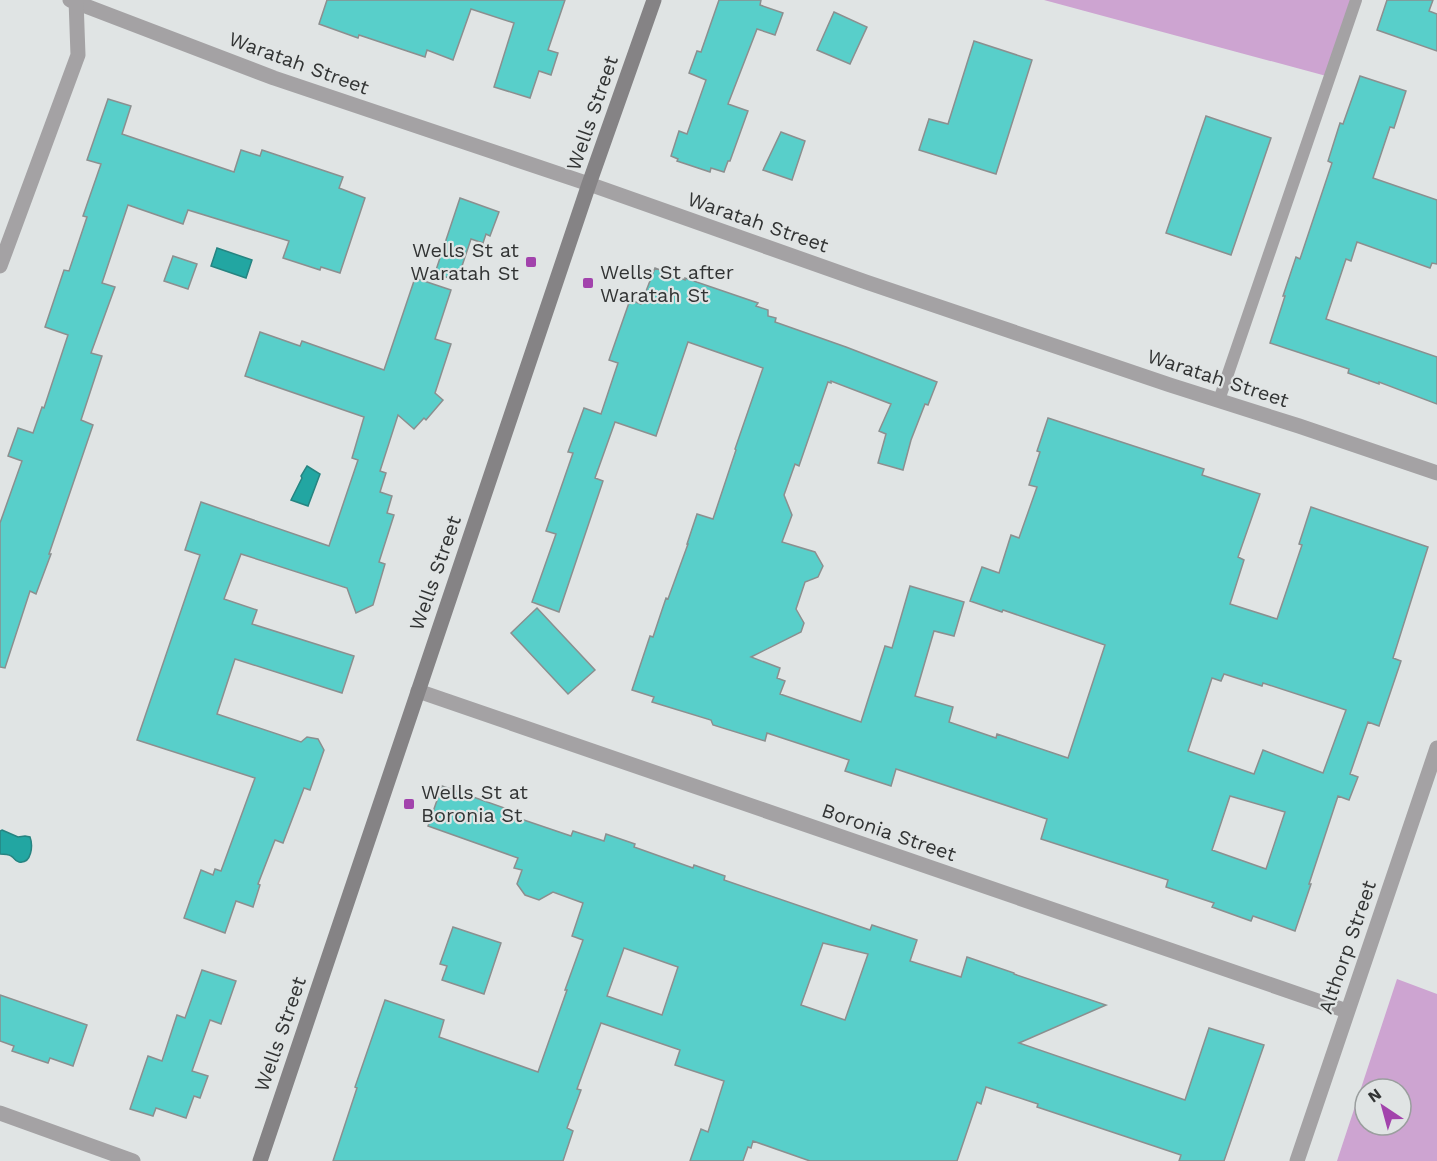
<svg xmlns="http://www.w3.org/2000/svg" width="1437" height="1161" viewBox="0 0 1437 1161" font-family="'Work Sans',sans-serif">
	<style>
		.green { fill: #cda4d1; fill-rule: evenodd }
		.water { fill: #22a6a2; stroke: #278481; stroke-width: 1.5 }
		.building { fill: #58cfca; stroke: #8b8f8f; stroke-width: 1.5; fill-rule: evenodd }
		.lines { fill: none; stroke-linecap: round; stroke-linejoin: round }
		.lane { stroke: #a4a2a4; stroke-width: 12 }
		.street { stroke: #a4a2a4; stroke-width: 15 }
		.secondary { stroke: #858385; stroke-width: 15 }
		.poi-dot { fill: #a243ac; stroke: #e0e4e4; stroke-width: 2 }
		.labels { text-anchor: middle; stroke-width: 4.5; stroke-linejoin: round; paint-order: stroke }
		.street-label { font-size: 20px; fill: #323434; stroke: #e0e4e4 }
		.poi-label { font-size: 20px; fill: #323434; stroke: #e0e4e4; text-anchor: start }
	</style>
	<rect width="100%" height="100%" fill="#e0e4e4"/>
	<g class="green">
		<path d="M 1044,0 L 1356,0 L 1330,77 Z"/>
		<path d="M 1397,979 L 1437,994 L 1437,1161 L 1337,1161 ZM 1365,1089 L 1401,1089 L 1401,1125 L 1365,1125 Z"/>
	</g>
	<g class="water">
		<path d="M 217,248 L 252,260 L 246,278 L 211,266 Z"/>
		<path d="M 307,466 L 320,474 L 308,506 L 291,500 L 302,478 L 301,476 Z"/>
		<path d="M 2,830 L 18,837 L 25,836 L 30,837 C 33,845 32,864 19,862 C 14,861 15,858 11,856 C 8,854 2,854 0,854 L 0,831 Z"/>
	</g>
	<g class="building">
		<path d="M 327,0 L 565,0 L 548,50 L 558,53 L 551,75 L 539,71 L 530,98 L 494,87 L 514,23 L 471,9 L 453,60 L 427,50 L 425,57 L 359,35 L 358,38 L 319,24 Z"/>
		<path d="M 719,0 L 761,0 L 760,5 L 783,13 L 775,35 L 757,29 L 728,104 L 748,111 L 730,161 L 728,161 L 724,172 L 711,168 L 710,172 L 677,161 L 678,159 L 671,156 L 679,131 L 687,134 L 706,80 L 689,73 L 697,51 L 701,52 Z"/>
		<path d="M 1387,0 L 1433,0 L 1429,11 L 1437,14 L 1437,51 L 1377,30 Z"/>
		<path d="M 834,12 L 867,27 L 850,64 L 817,50 Z"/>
		<path d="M 974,41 L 1032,60 L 996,174 L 919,150 L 929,119 L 948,124 Z"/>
		<path d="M 1360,76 L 1406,91 L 1394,128 L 1390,127 L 1373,178 L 1437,200 L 1437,264 L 1432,263 L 1430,268 L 1357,242 L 1351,261 L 1346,259 L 1326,319 L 1437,357 L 1437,404 L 1379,382 L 1379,384 L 1348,373 L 1349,369 L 1270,343 L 1285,296 L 1283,296 L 1296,257 L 1300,259 L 1332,163 L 1328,161 L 1340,123 L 1343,124 Z"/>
		<path d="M 108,99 L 131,106 L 122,134 L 234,172 L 241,150 L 260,156 L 262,150 L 343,177 L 339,188 L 365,198 L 340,273 L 321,267 L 320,270 L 283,258 L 289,241 L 188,210 L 183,224 L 128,205 L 102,283 L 115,287 L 91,353 L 102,356 L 81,420 L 93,425 L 49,554 L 51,554 L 36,594 L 30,591 L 5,668 L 0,667 L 0,523 L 22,461 L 8,456 L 18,428 L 33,433 L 42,407 L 44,408 L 68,335 L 45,327 L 64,270 L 69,271 L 87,217 L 83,216 L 101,164 L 87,160 Z"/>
		<path d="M 1206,116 L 1271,138 L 1231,255 L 1166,233 Z"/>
		<path d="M 781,132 L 805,141 L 792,180 L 763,170 Z"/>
		<path d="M 460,198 L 499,212 L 490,236 L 486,234 L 483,243 L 471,239 L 457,281 L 435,273 Z"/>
		<path d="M 173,256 L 197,264 L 188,289 L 164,281 Z"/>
		<path d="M 655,268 L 685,280 L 685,278 L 758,303 L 756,306 L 768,310 L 768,316 L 776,318 L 775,322 L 846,347 L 937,382 L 928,405 L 925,404 L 911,440 L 903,470 L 878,463 L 886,434 L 879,431 L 891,404 L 831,381 L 831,383 L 828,382 L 799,466 L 795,464 L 784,495 L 792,515 L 782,542 L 815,552 L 823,566 L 818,577 L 805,582 L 796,609 L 804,623 L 801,632 L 751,657 L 780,668 L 777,678 L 785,681 L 780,694 L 861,722 L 885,646 L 892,648 L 910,586 L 964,602 L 954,636 L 934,631 L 915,696 L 953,707 L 949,722 L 996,738 L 997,734 L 1068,758 L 1105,645 L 1003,610 L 1002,612 L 970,601 L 982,567 L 999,573 L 1011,535 L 1019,538 L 1037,487 L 1029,485 L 1040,452 L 1037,451 L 1048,418 L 1204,469 L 1202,475 L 1260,494 L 1238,557 L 1244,560 L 1230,604 L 1277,619 L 1302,545 L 1299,544 L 1311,507 L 1428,547 L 1393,658 L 1401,661 L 1379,726 L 1368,722 L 1350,774 L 1358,777 L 1349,800 L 1338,796 L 1309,884 L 1311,884 L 1295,931 L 1253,916 L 1251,921 L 1212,907 L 1214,903 L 1166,887 L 1168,880 L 1041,839 L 1047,819 L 896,769 L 891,786 L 845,771 L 849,760 L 767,733 L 765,741 L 713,725 L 711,720 L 652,702 L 654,697 L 632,690 L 650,636 L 653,637 L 666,598 L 668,599 L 688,544 L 687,544 L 697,514 L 713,519 L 736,450 L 735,449 L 763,368 L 688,342 L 656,436 L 615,422 L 595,478 L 603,481 L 559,612 L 532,602 L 556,534 L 546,531 L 573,453 L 568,452 L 584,408 L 601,414 L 618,363 L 609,360 L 630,300 L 641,304 ZM 1224,674 L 1262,686 L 1263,683 L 1346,710 L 1323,773 L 1263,750 L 1254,774 L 1188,751 L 1212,678 L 1221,681 ZM 1230,796 L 1285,812 L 1266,869 L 1212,850 Z"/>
		<path d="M 415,278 L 451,290 L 435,339 L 451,344 L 435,393 L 443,400 L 426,420 L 424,418 L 414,429 L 398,415 L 380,471 L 386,473 L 380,492 L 392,496 L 387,513 L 394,515 L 379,562 L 385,564 L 373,605 L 356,613 L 347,588 L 241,554 L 224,599 L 257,610 L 252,624 L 354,656 L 342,693 L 235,659 L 217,714 L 301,742 L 307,737 L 318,739 L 324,750 L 310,790 L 304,788 L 283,843 L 275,840 L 258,884 L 260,885 L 253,907 L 236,901 L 225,933 L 184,918 L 201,870 L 213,875 L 215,869 L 221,871 L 255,778 L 137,740 L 200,555 L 185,550 L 201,502 L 329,546 L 358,460 L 352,458 L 364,417 L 245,376 L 260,332 L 300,346 L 302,341 L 384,370 Z"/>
		<path d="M 537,608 L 595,670 L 568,694 L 511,633 Z"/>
		<path d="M 442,786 L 513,811 L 512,816 L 571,836 L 573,831 L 604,841 L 606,834 L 635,844 L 634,847 L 693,868 L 694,865 L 725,876 L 724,880 L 870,930 L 872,925 L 917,940 L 910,961 L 961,977 L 967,957 L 1014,973 L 1014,974 L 1106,1005 L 1019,1043 L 1185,1100 L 1209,1028 L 1264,1045 L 1224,1161 L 1179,1161 L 1181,1155 L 1037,1107 L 1038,1104 L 986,1087 L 981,1104 L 977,1102 L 957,1161 L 810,1161 L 753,1141 L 751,1148 L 748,1147 L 743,1161 L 690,1161 L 701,1129 L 708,1132 L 724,1081 L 675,1065 L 680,1050 L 601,1023 L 577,1089 L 581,1090 L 567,1128 L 573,1131 L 563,1161 L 333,1161 L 357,1088 L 355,1087 L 385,1000 L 444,1020 L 439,1037 L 538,1072 L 567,990 L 565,990 L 583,940 L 572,936 L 583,903 L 553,892 L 539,900 L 525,895 L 517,884 L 522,870 L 514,868 L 518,858 L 428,826 ZM 823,943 L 868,954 L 845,1020 L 801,1005 ZM 624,948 L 678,967 L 662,1015 L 607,996 Z"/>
		<path d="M 453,927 L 501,943 L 484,994 L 442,980 L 447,966 L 440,964 Z"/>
		<path d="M 202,970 L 236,981 L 221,1024 L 210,1020 L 192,1071 L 208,1076 L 200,1098 L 194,1096 L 186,1118 L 156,1108 L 153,1116 L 130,1109 L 148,1056 L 162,1061 L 177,1015 L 185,1018 Z"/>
		<path d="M 0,995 L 87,1025 L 73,1066 L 50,1058 L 48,1063 L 12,1051 L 14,1046 L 0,1041 Z"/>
	</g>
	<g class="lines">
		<path class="lane" d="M 1219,400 L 1356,0"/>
		<g class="street">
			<path d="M 70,0 L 274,78 L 589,184 L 866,282 L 1170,385 L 1299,426 L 1437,473"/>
			<path d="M 0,266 L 78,55 L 76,0"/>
			<path d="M 418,691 L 1347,1011"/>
			<path d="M 0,1113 L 133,1161"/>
			<path d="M 1297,1161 L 1437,748"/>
		</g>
		<path class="secondary" d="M 260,1161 L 589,184 L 654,0"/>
	</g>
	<g class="poi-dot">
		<rect x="525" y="256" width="12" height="12" rx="3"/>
		<rect x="582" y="277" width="12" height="12" rx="3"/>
		<rect x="403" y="798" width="12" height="12" rx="3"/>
	</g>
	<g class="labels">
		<g class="street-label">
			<text transform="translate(299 63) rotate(20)" y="7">Waratah Street</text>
			<text transform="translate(592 113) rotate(-71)" y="7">Wells Street</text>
			<text transform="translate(758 222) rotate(19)" y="7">Waratah Street</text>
			<text transform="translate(1218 378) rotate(18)" y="7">Waratah Street</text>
			<text transform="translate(435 573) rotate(-71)" y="7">Wells Street</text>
			<text transform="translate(889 832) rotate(19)" y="7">Boronia Street</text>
			<text transform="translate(1347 947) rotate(-71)" y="7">Althorp Street</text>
			<text transform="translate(280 1034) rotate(-71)" y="7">Wells Street</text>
		</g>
		<g class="poi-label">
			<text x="519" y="257" text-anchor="end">Wells St at<tspan x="519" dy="23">Waratah St</tspan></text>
			<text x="600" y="279">Wells St after<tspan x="600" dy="23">Waratah St</tspan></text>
			<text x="421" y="799">Wells St at<tspan x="421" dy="23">Boronia St</tspan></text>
		</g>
	</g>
	<g transform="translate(1383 1107) rotate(324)"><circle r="28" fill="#e0e4e4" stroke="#9a9e9e" stroke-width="1.5"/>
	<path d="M0-4.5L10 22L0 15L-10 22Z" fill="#a243ac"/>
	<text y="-9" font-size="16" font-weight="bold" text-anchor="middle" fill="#323434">N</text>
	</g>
</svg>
